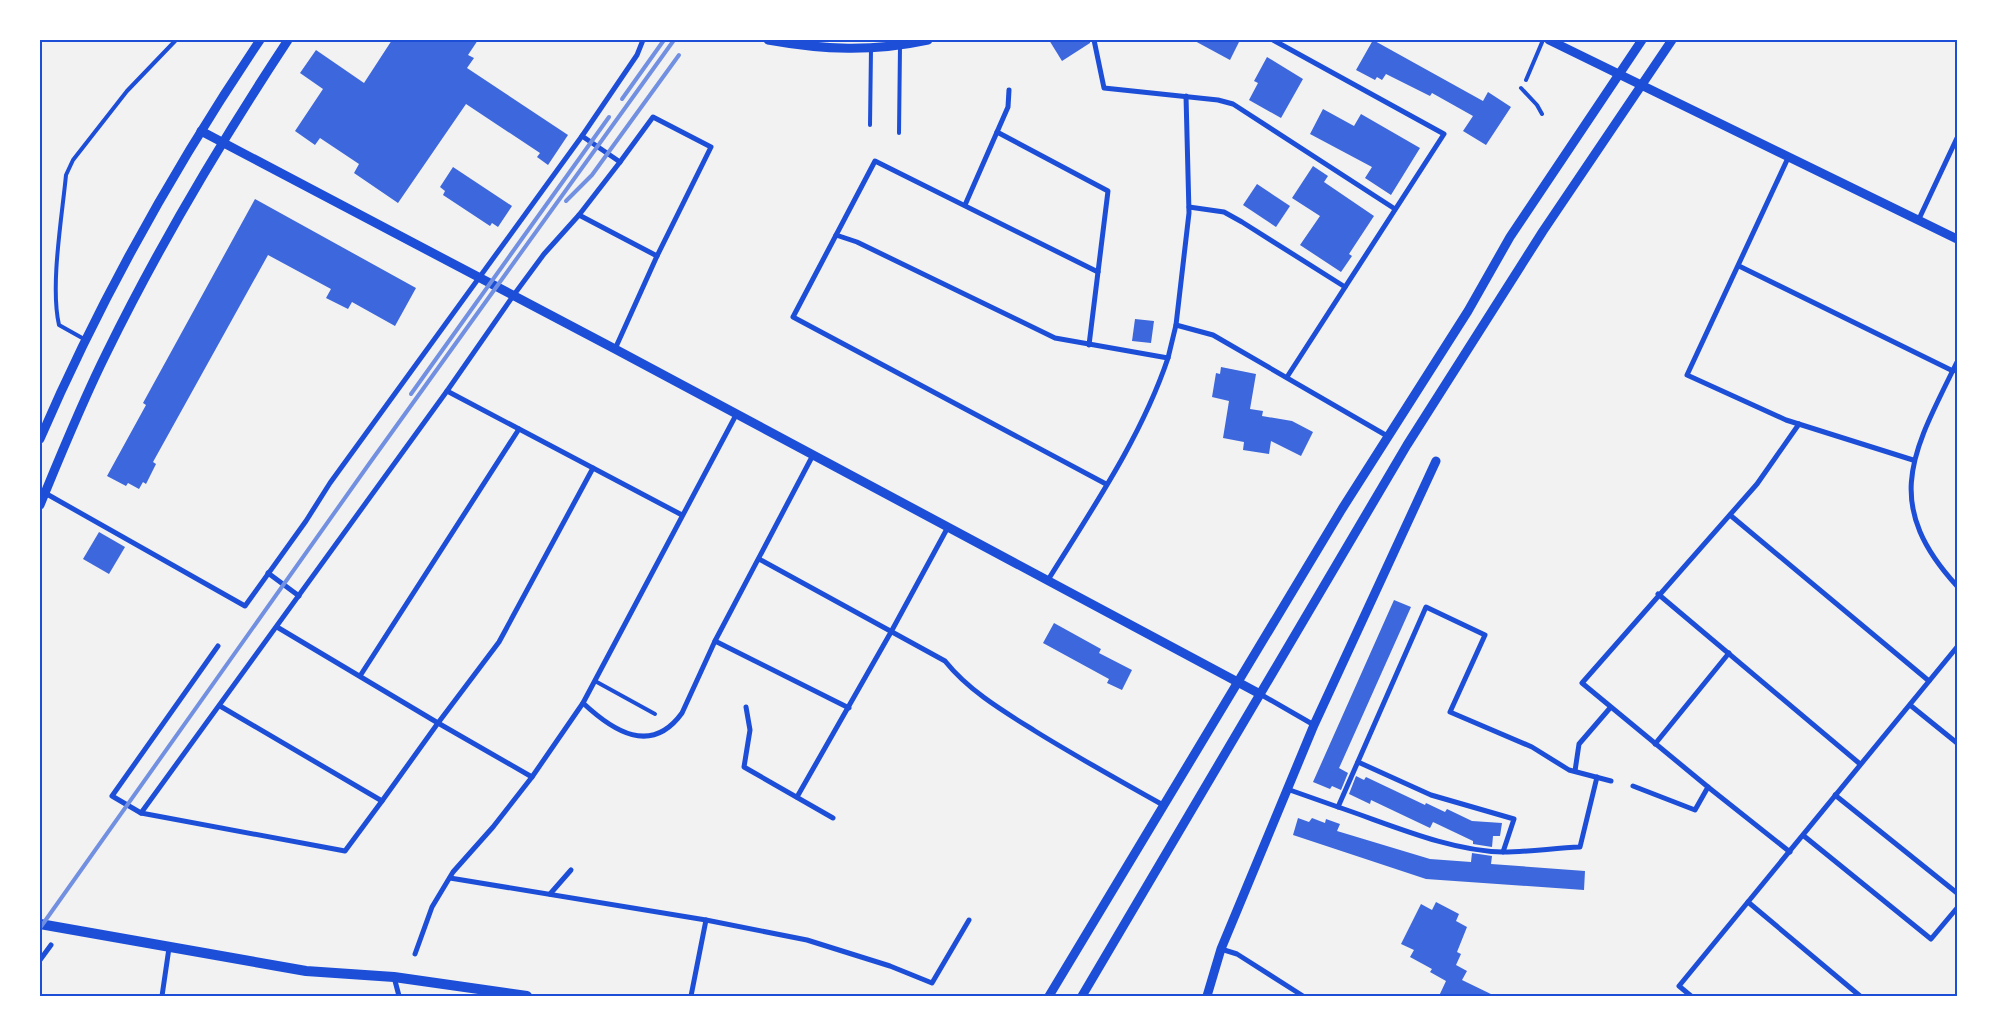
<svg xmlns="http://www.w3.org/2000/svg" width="1997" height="1036" viewBox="0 0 1997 1036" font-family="'PT Sans Narrow',sans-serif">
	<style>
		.building { fill: #3d67dc }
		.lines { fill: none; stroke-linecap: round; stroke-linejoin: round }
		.service { stroke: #1d4ed8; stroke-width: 4 }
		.minor { stroke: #1d4ed8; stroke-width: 5 }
		.tertiary { stroke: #1d4ed8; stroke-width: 9 }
		.secondary { stroke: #1d4ed8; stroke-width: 10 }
		.rail { stroke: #7290e2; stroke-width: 4 }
		.neatline { fill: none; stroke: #1d4ed8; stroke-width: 2 }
	</style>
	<rect width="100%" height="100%" fill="#f2f2f2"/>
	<g class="building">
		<path d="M 392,40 L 478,40 L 468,55 L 474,58 L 467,68 L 568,135 L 548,165 L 537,157 L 540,153 L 466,104 L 398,203 L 354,173 L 359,164 L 320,138 L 315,145 L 295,131 L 323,89 L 300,73 L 316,50 L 364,83 Z"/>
		<path d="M 1049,40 L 1090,40 L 1090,43 L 1062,61 Z"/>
		<path d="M 1193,40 L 1240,40 L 1230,60 Z"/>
		<path d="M 1373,40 L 1483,101 L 1488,92 L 1511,107 L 1486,145 L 1463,131 L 1473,116 L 1432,93 L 1430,96 L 1386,74 L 1382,80 L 1377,77 L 1375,80 L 1356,70 Z"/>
		<path d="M 1267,57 L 1303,79 L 1281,118 L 1249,100 L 1258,83 L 1254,81 Z"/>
		<path d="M 1323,109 L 1354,126 L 1361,114 L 1420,148 L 1391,195 L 1365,178 L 1372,167 L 1310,134 Z"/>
		<path d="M 1313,166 L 1328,176 L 1324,182 L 1374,216 L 1349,254 L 1352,256 L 1341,272 L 1300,245 L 1320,216 L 1292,198 Z"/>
		<path d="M 453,167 L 512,206 L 498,227 L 492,223 L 490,226 L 443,195 L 445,191 L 440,187 Z"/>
		<path d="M 1257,184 L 1290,206 L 1276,227 L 1243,205 Z"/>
		<path d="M 255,199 L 416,288 L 395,326 L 352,302 L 348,309 L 326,298 L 331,289 L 268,255 L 153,462 L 156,464 L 146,484 L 143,482 L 139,489 L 128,483 L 126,486 L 107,476 L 146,405 L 143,403 Z"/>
		<path d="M 1135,319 L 1154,321 L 1151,343 L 1132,341 Z"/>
		<path d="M 1221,367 L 1256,374 L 1250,409 L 1263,411 L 1262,416 L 1292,421 L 1313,432 L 1301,456 L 1271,441 L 1269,454 L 1243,450 L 1244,442 L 1223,438 L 1229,401 L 1212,397 L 1216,373 L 1220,374 Z"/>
		<path d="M 99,532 L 125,547 L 109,574 L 83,559 Z"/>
		<path d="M 1394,600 L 1411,607 L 1340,766 L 1339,768 L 1348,773 L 1341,790 L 1332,786 L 1330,789 L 1313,782 Z"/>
		<path d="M 1054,623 L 1101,649 L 1099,653 L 1132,670 L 1122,690 L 1107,683 L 1109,679 L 1043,643 Z"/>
		<path d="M 1356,776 L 1364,780 L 1366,777 L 1425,805 L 1426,803 L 1445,812 L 1447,809 L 1472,821 L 1502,823 L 1500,836 L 1493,836 L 1492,847 L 1473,844 L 1473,841 L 1433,822 L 1430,828 L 1371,800 L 1370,804 L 1349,794 Z"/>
		<path d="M 1298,818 L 1309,822 L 1312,818 L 1325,823 L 1326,819 L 1340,824 L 1337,831 L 1430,859 L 1471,862 L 1472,853 L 1492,856 L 1491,864 L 1585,871 L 1584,890 L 1426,879 L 1293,835 Z"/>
		<path d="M 1436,902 L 1459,914 L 1456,921 L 1467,927 L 1457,952 L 1461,954 L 1456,965 L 1467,971 L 1462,980 L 1495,996 L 1439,996 L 1446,981 L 1430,972 L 1432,969 L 1410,957 L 1414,950 L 1401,944 L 1421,904 L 1432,910 Z"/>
	</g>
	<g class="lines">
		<g class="service">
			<path d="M 1526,80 L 1543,40"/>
			<path d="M 1521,88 L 1537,105 L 1542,114"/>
			<path d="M 870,125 L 871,49"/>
			<path d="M 899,133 L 900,46"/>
			<path d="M 84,339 L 59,325 C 50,286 62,217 66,175 L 73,160 L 127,91 L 176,40"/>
			<path d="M 595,681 L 655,714"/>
		</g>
		<g class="minor">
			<path d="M 1094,40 L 1104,88 L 1218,100 L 1233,104 L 1395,209"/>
			<path d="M 1273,40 L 1444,134 L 1287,377"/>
			<path d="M 997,132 L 1108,191 L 1089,345"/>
			<path d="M 582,136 L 620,162"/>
			<path d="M 1788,158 L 1687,375 L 1786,420 L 1913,460"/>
			<path d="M 965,205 L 1008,107 L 1009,90"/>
			<path d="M 1189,207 L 1224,212 L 1242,222 L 1345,287"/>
			<path d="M 579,215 L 657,256"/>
			<path d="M 1918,221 L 1957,138"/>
			<path d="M 836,235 L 857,242 L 1055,338 L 1168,358 L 1176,325 L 1189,213 L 1186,96"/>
			<path d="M 1739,266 L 1953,371"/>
			<path d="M 1098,272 L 875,161 L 793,317 L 1106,484"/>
			<path d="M 1176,325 L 1213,335 L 1389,437"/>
			<path d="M 1957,362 C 1914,450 1880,502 1957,586"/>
			<path d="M 447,391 L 682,515"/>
			<path d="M 45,493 L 245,606 L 306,521 L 330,483 L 582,136 L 637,55 L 643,40"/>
			<path d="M 1730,515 L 1929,681"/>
			<path d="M 759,559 L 945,661 C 969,691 1003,711 1035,731 C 1077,757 1120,781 1163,805"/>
			<path d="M 268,573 L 299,596"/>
			<path d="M 1048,580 C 1092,509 1141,438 1168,358"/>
			<path d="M 1658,594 L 1860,764"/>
			<path d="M 277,627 L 438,723 L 499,642 L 593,468"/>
			<path d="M 715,641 L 849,708"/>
			<path d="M 218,646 L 112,796 L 141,813 L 345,851 L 382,801"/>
			<path d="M 360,676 L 519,429"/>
			<path d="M 1260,694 L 1314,725"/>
			<path d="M 583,703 C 613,731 651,756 682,713 L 715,641 L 813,455"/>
			<path d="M 1910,705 L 1957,743"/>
			<path d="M 220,706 L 382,801 L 438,723 L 532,777"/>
			<path d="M 746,707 L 750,730 L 744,767 L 833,818"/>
			<path d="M 1655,744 L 1729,653"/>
			<path d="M 1358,762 L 1431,795 L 1514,819 L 1503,852"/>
			<path d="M 1575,771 L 1579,744 L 1610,708"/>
			<path d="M 1633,786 L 1695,810 L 1708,787 L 1582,683 L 1757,484 L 1799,424"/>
			<path d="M 1708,787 L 1790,852"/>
			<path d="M 1287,789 L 1338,807 L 1426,607 L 1485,635 L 1450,712 L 1532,747 L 1569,770 L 1611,781"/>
			<path d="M 1835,795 L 1957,893"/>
			<path d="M 797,797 L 891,632 L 948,527"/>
			<path d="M 1338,807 C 1389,824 1449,851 1503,852 C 1529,852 1554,848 1580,847 L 1597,777"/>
			<path d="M 141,813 L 447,391 L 513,296 L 544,254 L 579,215 L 620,162 L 653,117 L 711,147 L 657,256 L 615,349"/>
			<path d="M 1804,836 L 1931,939 L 1957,908"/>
			<path d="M 450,878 L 706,920"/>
			<path d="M 550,894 L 571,870"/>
			<path d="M 1748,902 L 1860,996"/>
			<path d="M 1221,949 L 1237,954 L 1303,996"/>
			<path d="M 415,954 L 432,907 L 453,872 L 493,827 L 532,777 L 583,703 L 736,415"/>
			<path d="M 40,960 L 51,945"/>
			<path d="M 394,977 L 399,996"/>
			<path d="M 162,996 L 169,948"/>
			<path d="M 691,996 L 706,920 L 807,940 L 890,966 L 932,983 L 969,920"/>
			<path d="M 1691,996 L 1679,986 L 1957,647"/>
		</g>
		<g class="tertiary">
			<path d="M 768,40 C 824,50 872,52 928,40"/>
			<path d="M 1549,40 L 1957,239"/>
			<path d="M 201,131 L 615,349 L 1260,694"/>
			<path d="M 40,439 C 100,300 175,166 260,40"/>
			<path d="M 40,505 C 61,454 82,402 107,352 C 160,244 222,140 288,40"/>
			<path d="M 1049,996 L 1342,509 L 1468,311 L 1510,237 L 1642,40"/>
			<path d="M 1082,996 L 1407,445 L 1543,231 L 1672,40"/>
			<path d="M 1207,996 L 1221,949 L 1314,725 L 1436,461"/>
		</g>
		<path class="secondary" d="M 40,924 L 306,971 L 394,977 L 527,996"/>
		<g class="rail">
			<path d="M 622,99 L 664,40"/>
			<path d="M 566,201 L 592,175 L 679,55"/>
			<path d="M 411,394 L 609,117"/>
			<path d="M 40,928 L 369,464 L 674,40"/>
		</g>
	</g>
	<rect width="1997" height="1036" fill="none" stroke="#ffffff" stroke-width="82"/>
	<rect x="41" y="41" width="1915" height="954" class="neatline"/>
</svg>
